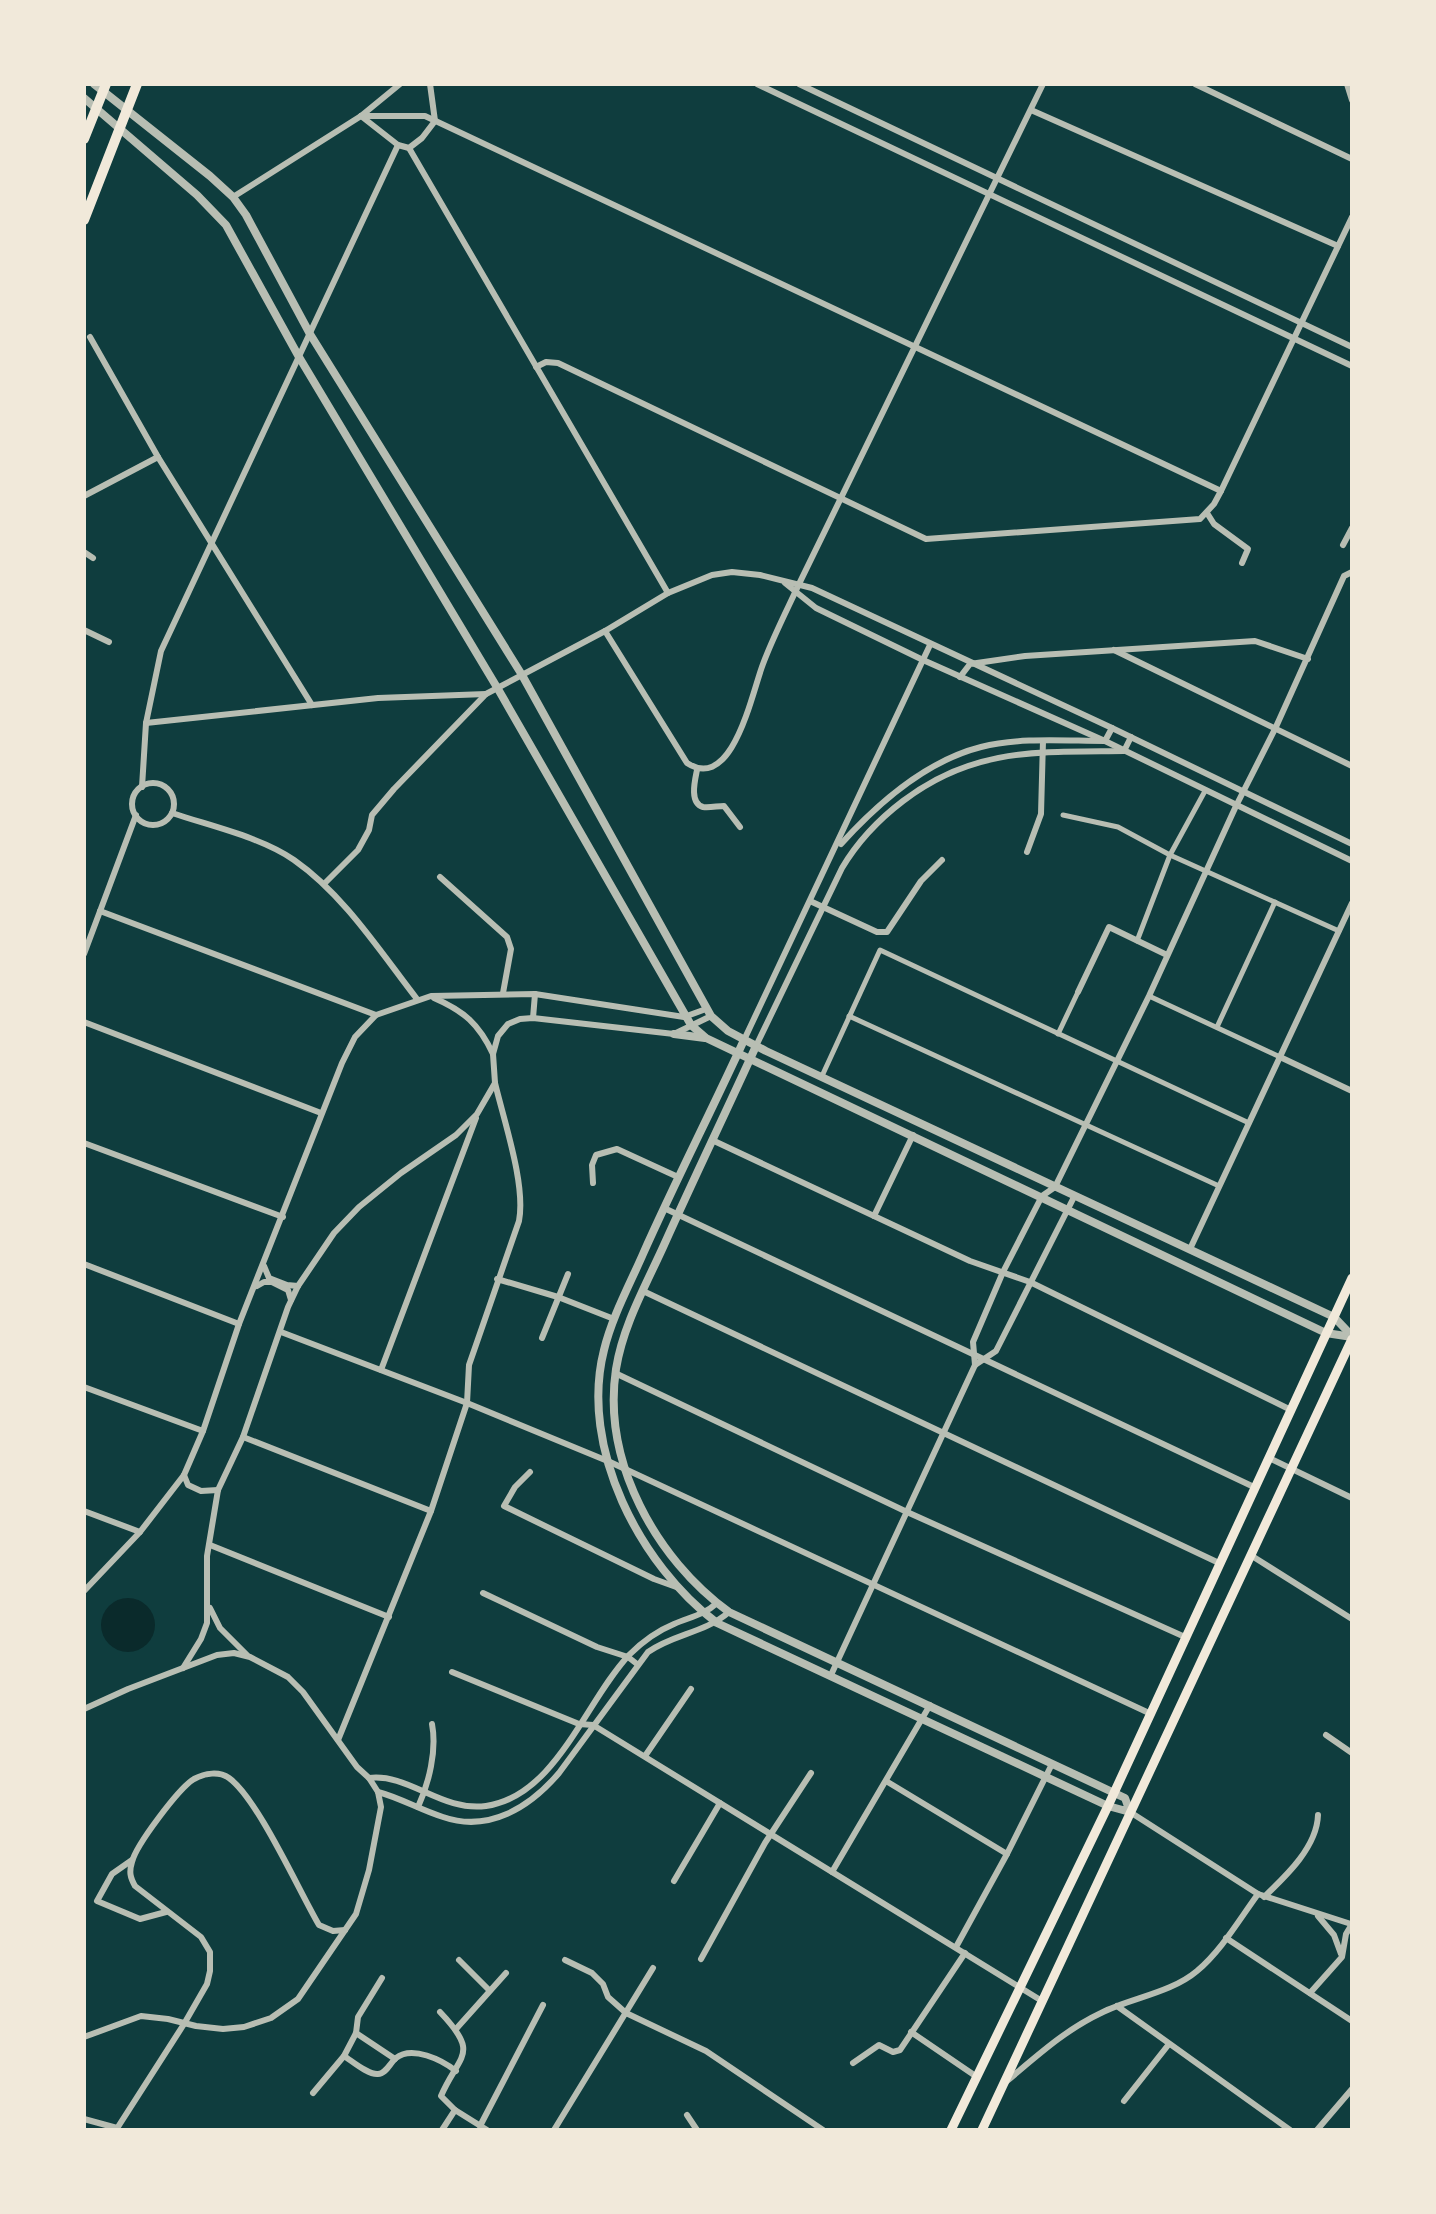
<svg xmlns="http://www.w3.org/2000/svg" width="1436" height="2214" viewBox="0 0 1436 2214" font-family="Commissioner,sans-serif">
	<style>
		.water { fill: #0a2a2b }
		.lines { fill: none; stroke-linecap: round; stroke-linejoin: round }
		.pedestrian { stroke: #b8beb3; stroke-width: 5 }
		.minor { stroke: #b8beb3; stroke-width: 6 }
		.tertiary { stroke: #b8beb3; stroke-width: 8 }
		.secondary { stroke: #f1e9da; stroke-width: 9 }
		.primary { stroke: #f1e9da; stroke-width: 10 }
	</style>
	<rect width="100%" height="100%" fill="#0f3d3e"/>
	<circle class="water" cx="128" cy="1625" r="27"/>
	<g class="lines">
		<g class="pedestrian">
			<path d="M 1063,815 L 1118,827 L 1170,855 L 1339,931"/>
			<path d="M 1137,941 L 1170,855 L 1205,791"/>
			<path d="M 1149,996 L 1280,1057"/>
			<path d="M 849,1016 L 1219,1186"/>
			<path d="M 1217,1027 L 1275,902"/>
			<path d="M 1058,1034 L 1078,992"/>
			<path d="M 822,1076 L 880,950 L 1249,1123"/>
		</g>
		<g class="minor">
			<path d="M 757,84 L 1352,366"/>
			<path d="M 799,84 L 1352,347"/>
			<path d="M 1195,84 L 1352,159"/>
			<path d="M 1347,84 L 1352,100"/>
			<path d="M 1031,110 L 1338,246"/>
			<path d="M 361,116 L 425,116 L 1221,491"/>
			<path d="M 361,116 L 398,145 L 409,148 L 422,138 L 435,121 L 430,84"/>
			<path d="M 409,148 L 668,593"/>
			<path d="M 233,197 L 361,116 L 400,84"/>
			<path d="M 90,337 L 158,457 L 312,705"/>
			<path d="M 536,367 L 546,362 L 558,363 L 926,539 L 1200,519 L 1214,504 L 1221,491 L 1352,217"/>
			<path d="M 84,496 L 158,457"/>
			<path d="M 1207,513 L 1214,524 L 1248,549 L 1242,563"/>
			<path d="M 1343,545 L 1352,528"/>
			<path d="M 84,552 L 93,558"/>
			<path d="M 785,583 L 816,608 L 923,660 L 1105,741 L 1352,861"/>
			<path d="M 84,630 L 109,642"/>
			<path d="M 605,631 L 687,763 C 733,793 752,692 763,664 C 773,637 787,610 799,584 L 1043,84"/>
			<path d="M 1114,650 L 1352,766"/>
			<path d="M 960,677 L 970,664 L 1025,656 L 1255,641 L 1308,659"/>
			<path d="M 146,723 L 378,698 L 486,694"/>
			<path d="M 697,770 C 695,780 689,803 703,807 C 709,808 718,806 724,806 L 740,827"/>
			<circle cx="153" cy="804" r="21"/>
			<path d="M 142,787 L 146,723 L 161,651 L 398,145"/>
			<path d="M 172,813 C 210,826 261,837 294,860 C 344,895 379,950 417,999"/>
			<path d="M 841,844 C 878,803 926,761 981,747 C 1021,737 1065,741 1105,741 L 1112,728"/>
			<path d="M 1027,852 L 1041,814 L 1043,741"/>
			<path d="M 440,877 L 507,937 L 511,949 L 503,993"/>
			<path d="M 324,884 L 358,850 L 369,830 L 372,815 L 394,789 L 486,694 L 605,631 L 668,593 L 712,575 L 732,572 L 760,575 L 812,588 L 1112,728 L 1352,844"/>
			<path d="M 810,901 L 877,932 L 887,932 L 921,881 L 942,860"/>
			<path d="M 100,911 L 376,1015"/>
			<path d="M 84,954 L 136,815"/>
			<path d="M 1078,992 L 1109,927 L 1167,955"/>
			<path d="M 434,998 C 464,1011 479,1024 493,1054"/>
			<path d="M 533,1018 L 535,994"/>
			<path d="M 84,1022 L 321,1113"/>
			<path d="M 744,1040 L 930,645"/>
			<path d="M 756,1046 L 842,868 C 858,841 878,820 903,801 C 974,747 1039,752 1124,751 L 1131,737"/>
			<path d="M 1280,1057 L 1352,1091"/>
			<path d="M 712,1140 L 970,1261 L 1030,1282 L 1291,1410"/>
			<path d="M 84,1143 L 283,1217"/>
			<path d="M 593,1183 L 592,1165 L 596,1155 L 617,1149 L 678,1177"/>
			<path d="M 664,1208 L 1254,1487"/>
			<path d="M 874,1216 L 913,1135"/>
			<path d="M 1190,1249 L 1352,903"/>
			<path d="M 84,1264 L 239,1324"/>
			<path d="M 264,1266 L 269,1278 L 287,1285 L 298,1286"/>
			<path d="M 497,1279 L 558,1297 L 614,1319"/>
			<path d="M 257,1286 L 264,1282 L 272,1282 L 288,1290 L 291,1300"/>
			<path d="M 643,1291 L 1219,1563"/>
			<path d="M 281,1332 L 467,1403 L 610,1462 L 1149,1713"/>
			<path d="M 542,1338 L 568,1274"/>
			<path d="M 975,1365 L 973,1342 L 1003,1272 L 1042,1196 L 1055,1187 L 1149,996 L 1236,806 L 1275,729 L 1344,576 L 1352,572"/>
			<path d="M 381,1370 L 476,1118"/>
			<path d="M 615,1373 L 907,1512 L 1185,1637"/>
			<path d="M 84,1387 L 203,1431"/>
			<path d="M 243,1437 L 431,1511"/>
			<path d="M 1269,1458 L 1352,1498"/>
			<path d="M 530,1472 L 515,1487 L 504,1506 L 654,1579 L 679,1588"/>
			<path d="M 184,1475 L 188,1485 L 201,1491 L 218,1490"/>
			<path d="M 84,1511 L 140,1532"/>
			<path d="M 210,1545 L 389,1617"/>
			<path d="M 1252,1556 L 1352,1619"/>
			<path d="M 84,1591 L 140,1532 L 184,1475 L 203,1431 L 239,1324 L 342,1063 L 355,1037 L 376,1015 L 431,996 L 535,994 L 684,1017 L 706,1009"/>
			<path d="M 483,1593 L 597,1647 L 628,1657 L 637,1664"/>
			<path d="M 210,1608 L 220,1628 L 247,1655"/>
			<path d="M 183,1668 L 201,1639 L 207,1623 L 207,1556 L 218,1490 L 243,1437 L 288,1307 L 298,1286 L 334,1233 L 359,1207 L 401,1173 L 456,1135 L 477,1114 L 495,1083 L 493,1054 L 498,1036 L 508,1024 L 520,1019 L 533,1018 L 674,1034 L 711,1016"/>
			<path d="M 452,1672 L 579,1724 L 593,1725 L 1042,2001"/>
			<path d="M 831,1675 L 975,1365 L 996,1351 L 1074,1197"/>
			<path d="M 84,1709 L 128,1689 L 217,1655 L 234,1653 L 250,1657 L 288,1677 L 303,1692 L 357,1767 L 369,1778 L 378,1792 L 381,1807 L 369,1870 L 356,1914 L 298,1999 L 271,2018 L 244,2027 L 223,2029 L 196,2026 L 168,2019 L 141,2016 L 84,2037"/>
			<path d="M 1326,1735 L 1352,1753"/>
			<path d="M 338,1740 L 431,1511 L 467,1403 L 469,1365 L 519,1221 C 526,1185 504,1121 495,1083"/>
			<path d="M 645,1756 L 691,1689"/>
			<path d="M 369,1778 C 409,1773 441,1812 486,1806 C 556,1796 585,1702 629,1655 C 642,1642 657,1631 674,1624 C 690,1617 704,1615 717,1603"/>
			<path d="M 886,1781 L 1007,1854"/>
			<path d="M 378,1792 C 401,1798 420,1810 443,1817 C 489,1833 530,1807 559,1773 L 648,1652 C 673,1634 705,1633 729,1612"/>
			<path d="M 418,1807 C 429,1783 437,1750 432,1724"/>
			<path d="M 1130,1812 L 1258,1894 L 1351,1924"/>
			<path d="M 132,1860 L 112,1874 L 97,1901 L 140,1919 L 166,1912"/>
			<path d="M 832,1872 L 930,1705"/>
			<path d="M 674,1881 L 720,1803"/>
			<path d="M 1264,1897 C 1286,1876 1317,1847 1318,1815"/>
			<path d="M 1318,1916 L 1334,1935 L 1341,1954"/>
			<path d="M 1226,1938 L 1352,2021"/>
			<path d="M 956,1947 L 1007,1854 L 1052,1764"/>
			<path d="M 701,1959 L 765,1843 L 811,1773"/>
			<path d="M 459,1960 L 489,1990"/>
			<path d="M 565,1960 L 592,1973 L 603,1984 L 608,1997 L 626,2013 L 706,2051 L 823,2130"/>
			<path d="M 1310,1993 L 1342,1957 L 1346,1934 L 1352,1924"/>
			<path d="M 1117,2006 L 1290,2130"/>
			<path d="M 440,2012 C 481,2055 459,2054 441,2096 L 455,2110 L 487,2130"/>
			<path d="M 456,2029 L 506,1973"/>
			<path d="M 911,2032 L 977,2077"/>
			<path d="M 356,2033 L 395,2059"/>
			<path d="M 344,2056 C 352,2061 368,2075 378,2074 C 386,2074 390,2063 396,2058 C 412,2045 442,2060 456,2071"/>
			<path d="M 853,2063 L 879,2045 L 893,2052 L 900,2050 L 965,1953"/>
			<path d="M 1007,2081 C 1037,2056 1065,2030 1101,2013 C 1131,1998 1171,1993 1197,1971 C 1221,1951 1239,1920 1258,1894"/>
			<path d="M 313,2093 L 344,2056 L 356,2033 L 358,2017 L 382,1978"/>
			<path d="M 1124,2101 L 1169,2044"/>
			<path d="M 687,2115 L 697,2130"/>
			<path d="M 84,2119 L 117,2128"/>
			<path d="M 480,2126 L 543,2005"/>
			<path d="M 116,2130 L 184,2024 L 207,1984 L 210,1971 L 210,1952 L 201,1937 L 135,1886 C 130,1877 129,1872 132,1862 C 136,1845 179,1788 194,1779 C 205,1773 219,1771 229,1778 C 258,1799 299,1891 319,1925 L 333,1931 L 345,1930"/>
			<path d="M 442,2130 L 455,2110"/>
			<path d="M 554,2130 L 653,1968"/>
			<path d="M 1317,2130 L 1352,2089"/>
		</g>
		<g class="tertiary">
			<path d="M 94,84 L 210,176 L 233,197 L 246,215 L 310,334 L 522,675 L 711,1016 L 728,1031 L 766,1051 L 1334,1317 L 1352,1336"/>
			<path d="M 84,98 L 197,195 L 226,225 L 299,357 L 498,689 L 691,1025 L 706,1038 L 1326,1333 L 1352,1337"/>
			<path d="M 674,1034 L 705,1038"/>
			<path d="M 744,1040 C 711,1112 675,1182 643,1254 C 629,1286 612,1317 604,1350 C 579,1448 640,1565 717,1623 L 1108,1806 L 1130,1812 L 1125,1798 L 729,1612 C 656,1559 602,1462 616,1369 C 623,1325 646,1285 664,1245 C 694,1178 726,1112 756,1046"/>
		</g>
		<g class="secondary">
			<path d="M 951,2130 L 1108,1806 L 1352,1278"/>
			<path d="M 982,2130 L 1352,1339"/>
		</g>
		<g class="primary">
			<path d="M 84,139 L 106,84"/>
			<path d="M 84,220 L 137,84"/>
		</g>
	</g>
	<rect width="1436" height="2214" fill="none" stroke="#f1e9da" stroke-width="172"/>
</svg>
